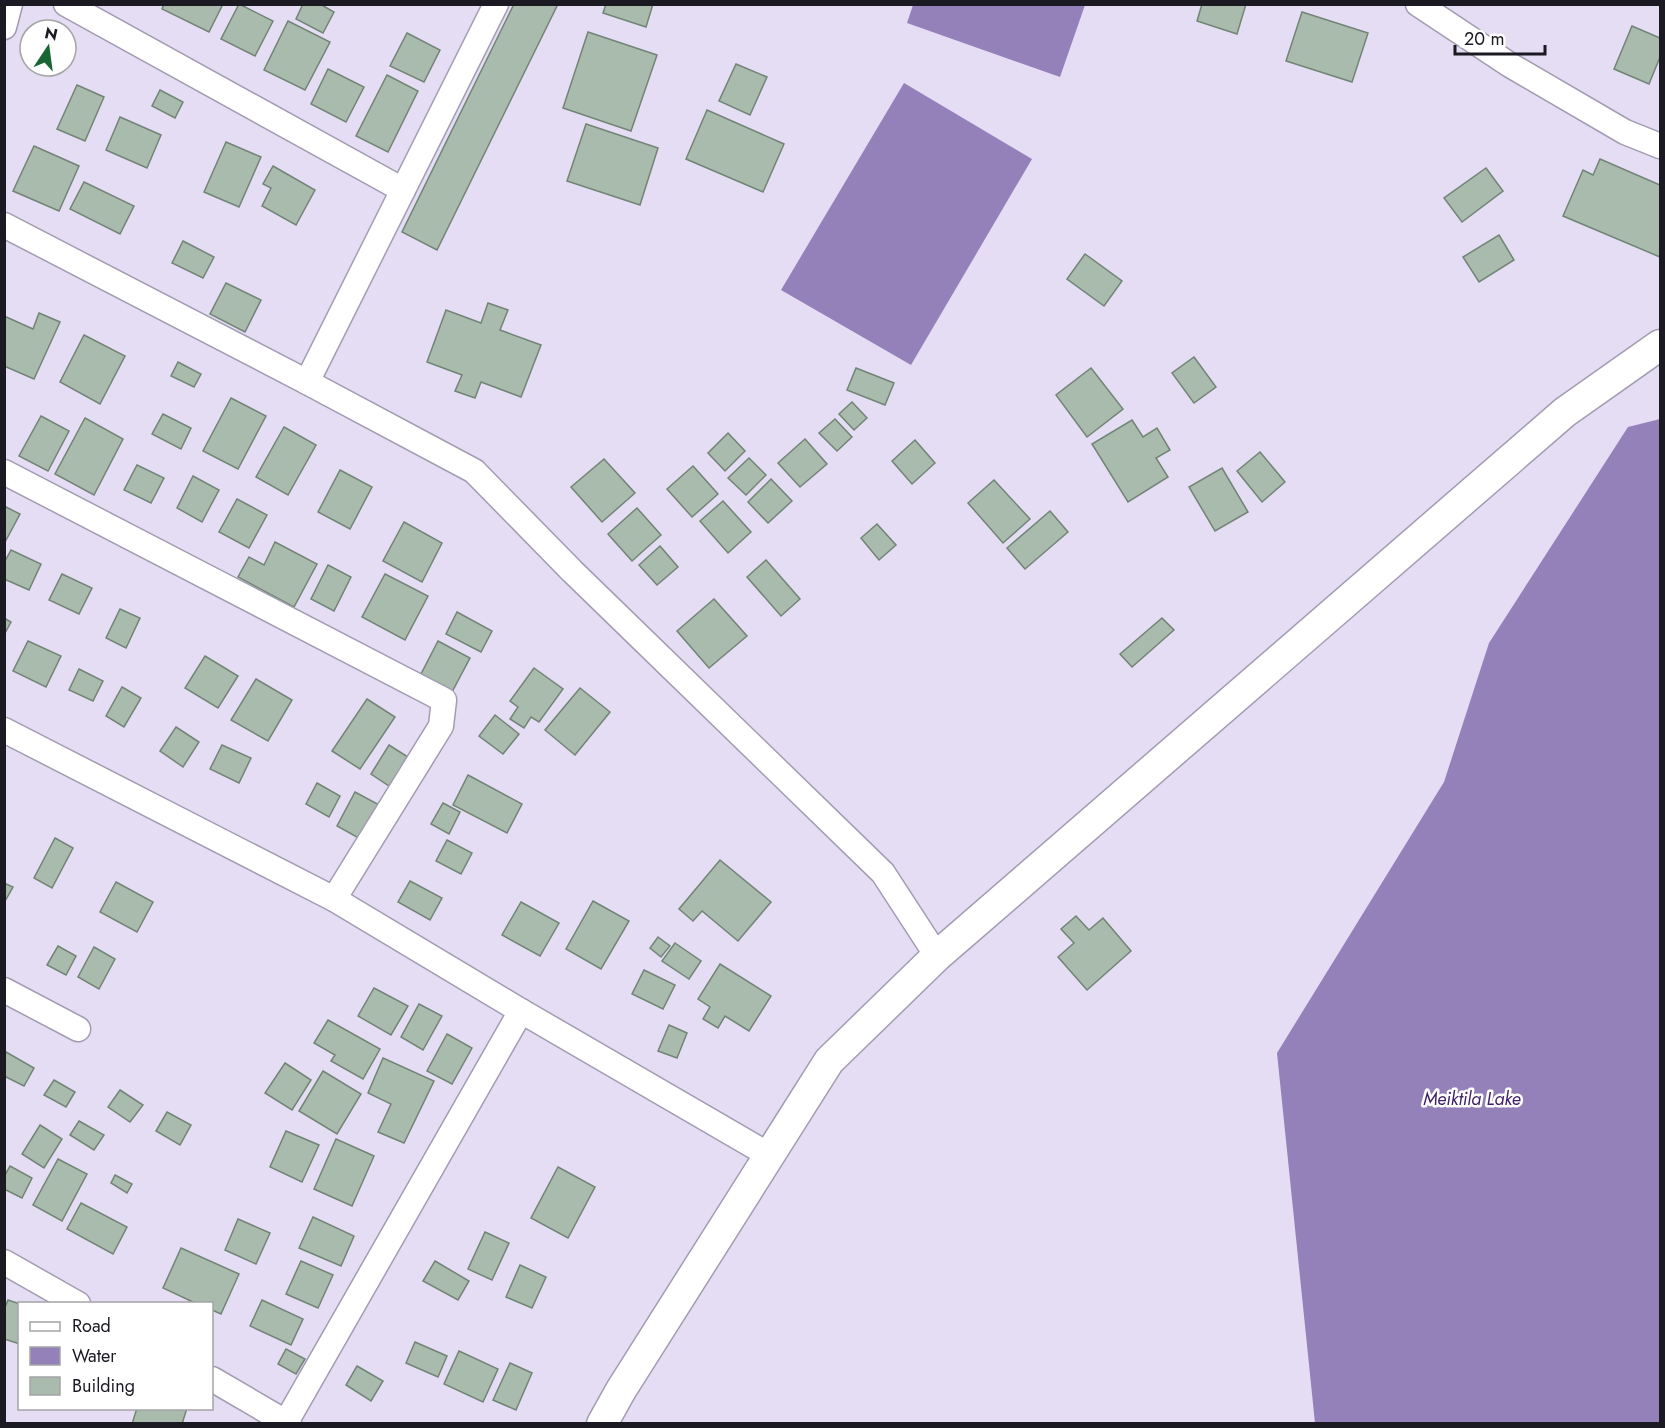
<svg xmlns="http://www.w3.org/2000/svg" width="1665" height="1428" viewBox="0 0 1665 1428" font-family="Jost,sans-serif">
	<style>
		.water { fill: #9481ba }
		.building { fill: #a8bbac; stroke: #728476; stroke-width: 1.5 }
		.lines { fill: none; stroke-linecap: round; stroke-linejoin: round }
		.minor-casing { stroke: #a29cb1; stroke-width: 27 }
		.tertiary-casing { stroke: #a29cb1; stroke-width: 33 }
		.minor { stroke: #fff; stroke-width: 24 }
		.tertiary { stroke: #fff; stroke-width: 30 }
		.labels { text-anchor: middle; stroke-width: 5; stroke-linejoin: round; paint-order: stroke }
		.water-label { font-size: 18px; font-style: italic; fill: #3f2268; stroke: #fff }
	</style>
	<rect width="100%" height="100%" fill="#e4ddf4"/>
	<g class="water">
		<path d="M 913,5 L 913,4 L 1085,5 L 1060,77 L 907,23 Z"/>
		<path d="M 904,83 L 1032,159 L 911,365 L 781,290 Z"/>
		<path d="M 1660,419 L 1660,1423 L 1315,1423 L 1277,1053 L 1444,782 L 1489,643 L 1628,427 Z"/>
	</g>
	<g class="building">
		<path d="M 164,4 L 223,4 L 209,32 L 162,9 Z"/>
		<path d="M 239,4 L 273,21 L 255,56 L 221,39 Z"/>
		<path d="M 303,4 L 320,4 L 334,12 L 323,33 L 296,19 Z"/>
		<path d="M 514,4 L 558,4 L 437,250 L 402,232 Z"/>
		<path d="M 606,4 L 653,4 L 646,27 L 603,13 Z"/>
		<path d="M 1202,4 L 1246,4 L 1237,34 L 1197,21 Z"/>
		<path d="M 1302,12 L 1368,33 L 1352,82 L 1286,61 Z"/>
		<path d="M 288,21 L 330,42 L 305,90 L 264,70 Z"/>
		<path d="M 1632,26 L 1660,38 L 1660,57 L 1649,84 L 1614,69 Z"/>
		<path d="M 588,32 L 657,55 L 631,131 L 563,108 Z"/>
		<path d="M 407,33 L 440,50 L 424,82 L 390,66 Z"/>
		<path d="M 736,64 L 767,77 L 750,115 L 719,101 Z"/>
		<path d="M 328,69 L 364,87 L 346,122 L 311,104 Z"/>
		<path d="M 387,75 L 418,91 L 388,152 L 356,136 Z"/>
		<path d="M 77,85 L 104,97 L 85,141 L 57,129 Z"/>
		<path d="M 160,90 L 183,102 L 175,118 L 152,106 Z"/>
		<path d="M 707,110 L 784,144 L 763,192 L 686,159 Z"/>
		<path d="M 120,117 L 161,135 L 147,168 L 106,150 Z"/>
		<path d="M 586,124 L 658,148 L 640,205 L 567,181 Z"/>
		<path d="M 226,142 L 261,157 L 239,207 L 204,192 Z"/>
		<path d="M 34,146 L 79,166 L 59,211 L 13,191 Z"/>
		<path d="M 1600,159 L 1660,185 L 1660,257 L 1563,216 L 1583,170 L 1593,175 Z"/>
		<path d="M 273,166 L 315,190 L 296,225 L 262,206 L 271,188 L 263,184 Z"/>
		<path d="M 1486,168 L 1503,191 L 1462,222 L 1444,198 Z"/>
		<path d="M 84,182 L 134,206 L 120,234 L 70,209 Z"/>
		<path d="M 1499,235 L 1514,260 L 1479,282 L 1463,257 Z"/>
		<path d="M 183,241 L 214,257 L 203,278 L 172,263 Z"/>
		<path d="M 1085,254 L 1122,281 L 1104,306 L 1067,279 Z"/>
		<path d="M 226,283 L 261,300 L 245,332 L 210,314 Z"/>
		<path d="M 488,303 L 508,310 L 500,330 L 541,345 L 521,397 L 481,382 L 475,398 L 455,391 L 462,375 L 427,362 L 446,310 L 481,323 Z"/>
		<path d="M 39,313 L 60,322 L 34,379 L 4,366 L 4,316 L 33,329 Z"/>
		<path d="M 84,335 L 125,356 L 100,404 L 60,382 Z"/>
		<path d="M 1194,357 L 1216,387 L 1194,403 L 1172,373 Z"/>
		<path d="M 178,362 L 201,374 L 194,387 L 171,376 Z"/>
		<path d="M 856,368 L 894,383 L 885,405 L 847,390 Z"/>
		<path d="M 1091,368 L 1123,409 L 1087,437 L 1056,395 Z"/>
		<path d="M 231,398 L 266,416 L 238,469 L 203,451 Z"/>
		<path d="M 852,402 L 867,418 L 854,430 L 839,414 Z"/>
		<path d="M 163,414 L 191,428 L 181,449 L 152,434 Z"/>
		<path d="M 41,416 L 69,431 L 48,471 L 19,456 Z"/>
		<path d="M 85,418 L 123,439 L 94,495 L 55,474 Z"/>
		<path d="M 835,419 L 852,437 L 837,451 L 819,433 Z"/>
		<path d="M 1132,420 L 1143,437 L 1157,428 L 1170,450 L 1156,458 L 1168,477 L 1128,502 L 1092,444 Z"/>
		<path d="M 284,427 L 316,445 L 288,495 L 256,477 Z"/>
		<path d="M 728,433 L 745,451 L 725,471 L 708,453 Z"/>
		<path d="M 805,439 L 827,464 L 800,487 L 778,463 Z"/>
		<path d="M 915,440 L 935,463 L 912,484 L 892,461 Z"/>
		<path d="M 1260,452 L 1285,482 L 1262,502 L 1237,471 Z"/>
		<path d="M 749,458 L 766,475 L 746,495 L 728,478 Z"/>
		<path d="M 604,459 L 635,493 L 602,522 L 571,487 Z"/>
		<path d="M 137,465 L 164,478 L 151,503 L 124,490 Z"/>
		<path d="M 693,466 L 718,494 L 692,517 L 667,489 Z"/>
		<path d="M 1222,468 L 1248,512 L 1215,531 L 1189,487 Z"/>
		<path d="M 340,470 L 372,487 L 350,529 L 318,512 Z"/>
		<path d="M 193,476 L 219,490 L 202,522 L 177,508 Z"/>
		<path d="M 771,479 L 792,501 L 768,523 L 748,502 Z"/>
		<path d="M 994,480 L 1030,519 L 1003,543 L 968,503 Z"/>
		<path d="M 237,499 L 267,515 L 249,548 L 219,532 Z"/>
		<path d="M 723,501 L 751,532 L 728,553 L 700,521 Z"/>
		<path d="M 4,506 L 20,514 L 4,544 Z"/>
		<path d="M 637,508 L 661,535 L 632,561 L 608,534 Z"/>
		<path d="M 1050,511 L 1068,532 L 1025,569 L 1007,548 Z"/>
		<path d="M 404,522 L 442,543 L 422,582 L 383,561 Z"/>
		<path d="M 877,524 L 896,545 L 879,560 L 861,538 Z"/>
		<path d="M 275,542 L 317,564 L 294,607 L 238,577 L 249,557 L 264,565 Z"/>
		<path d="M 660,546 L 678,567 L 657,585 L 639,565 Z"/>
		<path d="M 11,550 L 41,564 L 29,590 L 4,579 L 4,563 Z"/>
		<path d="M 766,560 L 800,599 L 781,616 L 747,577 Z"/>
		<path d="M 328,565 L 351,577 L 334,611 L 311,599 Z"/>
		<path d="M 62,574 L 92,588 L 79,614 L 49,600 Z"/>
		<path d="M 385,574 L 428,596 L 405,640 L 362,617 Z"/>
		<path d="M 714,599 L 747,636 L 709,668 L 677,631 Z"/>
		<path d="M 120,609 L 140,618 L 126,648 L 106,638 Z"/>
		<path d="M 457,612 L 492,631 L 481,652 L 446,634 Z"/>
		<path d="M 4,618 L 11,622 L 4,635 Z"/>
		<path d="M 1162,618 L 1174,630 L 1132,667 L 1120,654 Z"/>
		<path d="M 28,641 L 61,656 L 46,687 L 13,671 Z"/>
		<path d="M 438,641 L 470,658 L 452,692 L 420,676 Z"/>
		<path d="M 205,656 L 238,676 L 218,708 L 185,688 Z"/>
		<path d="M 534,668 L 563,689 L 539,722 L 531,717 L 524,728 L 510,719 L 518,707 L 510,701 Z"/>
		<path d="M 79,669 L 103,681 L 93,701 L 69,690 Z"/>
		<path d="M 256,679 L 292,700 L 268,741 L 231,720 Z"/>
		<path d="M 122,687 L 141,698 L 124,727 L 106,716 Z"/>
		<path d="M 580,688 L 610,712 L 575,755 L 545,730 Z"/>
		<path d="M 367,699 L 395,717 L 360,769 L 332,751 Z"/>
		<path d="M 495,715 L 519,734 L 503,754 L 479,736 Z"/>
		<path d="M 176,727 L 199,742 L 183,767 L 160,751 Z"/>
		<path d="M 222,745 L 251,758 L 239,783 L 210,769 Z"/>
		<path d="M 389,745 L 411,759 L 392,788 L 371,774 Z"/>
		<path d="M 468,775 L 522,804 L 507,833 L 453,805 Z"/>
		<path d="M 317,783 L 340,796 L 329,817 L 306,804 Z"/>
		<path d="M 355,792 L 383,807 L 364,841 L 337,826 Z"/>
		<path d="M 443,803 L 460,812 L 449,834 L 431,824 Z"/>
		<path d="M 55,838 L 73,848 L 52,888 L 34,878 Z"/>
		<path d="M 447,840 L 472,853 L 461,874 L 436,861 Z"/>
		<path d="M 720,860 L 771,902 L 738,941 L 702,911 L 693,921 L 679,909 Z"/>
		<path d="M 410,881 L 442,898 L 430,920 L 398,902 Z"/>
		<path d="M 116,882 L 153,902 L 137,932 L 100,912 Z"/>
		<path d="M 4,883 L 13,887 L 4,903 Z"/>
		<path d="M 593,901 L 629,921 L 601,969 L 566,949 Z"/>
		<path d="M 521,902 L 559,923 L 540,956 L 502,935 Z"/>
		<path d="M 1076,916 L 1089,930 L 1103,918 L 1131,951 L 1087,990 L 1058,957 L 1074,943 L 1061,929 Z"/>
		<path d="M 658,937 L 670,946 L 661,957 L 650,948 Z"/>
		<path d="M 675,943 L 701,961 L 689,979 L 662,961 Z"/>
		<path d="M 58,946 L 76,956 L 66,975 L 47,965 Z"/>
		<path d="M 94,947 L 115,959 L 99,989 L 78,977 Z"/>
		<path d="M 720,964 L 771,996 L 749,1031 L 725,1016 L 718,1028 L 703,1019 L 710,1007 L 698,999 Z"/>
		<path d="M 644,970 L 675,985 L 663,1009 L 632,994 Z"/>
		<path d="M 374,988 L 408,1006 L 391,1035 L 358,1016 Z"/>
		<path d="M 419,1004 L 442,1016 L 423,1050 L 401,1037 Z"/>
		<path d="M 328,1020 L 380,1049 L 363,1079 L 331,1061 L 335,1055 L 314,1043 Z"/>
		<path d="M 669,1025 L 687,1033 L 677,1058 L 658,1051 Z"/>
		<path d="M 447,1034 L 472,1048 L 452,1084 L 427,1071 Z"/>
		<path d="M 6,1052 L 34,1068 L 24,1086 L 4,1076 L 4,1055 Z"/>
		<path d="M 383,1058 L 434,1081 L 404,1143 L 378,1132 L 391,1104 L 368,1093 Z"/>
		<path d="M 285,1063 L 311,1080 L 292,1110 L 265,1093 Z"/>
		<path d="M 323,1071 L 361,1094 L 337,1134 L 299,1111 Z"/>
		<path d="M 54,1080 L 75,1092 L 66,1107 L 44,1095 Z"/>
		<path d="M 120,1090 L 143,1105 L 130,1122 L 108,1107 Z"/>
		<path d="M 167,1112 L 191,1125 L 180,1145 L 156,1131 Z"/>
		<path d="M 79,1121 L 104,1135 L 94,1150 L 70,1135 Z"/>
		<path d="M 40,1125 L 62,1139 L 44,1168 L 22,1154 Z"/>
		<path d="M 286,1131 L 319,1145 L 302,1182 L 270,1167 Z"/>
		<path d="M 336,1139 L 374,1156 L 352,1206 L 314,1189 Z"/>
		<path d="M 58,1159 L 87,1174 L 62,1221 L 33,1205 Z"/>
		<path d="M 10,1166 L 32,1178 L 22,1198 L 4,1189 L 4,1177 Z"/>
		<path d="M 558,1167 L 595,1187 L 568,1238 L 531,1218 Z"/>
		<path d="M 115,1175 L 132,1184 L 127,1193 L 111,1183 Z"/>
		<path d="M 81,1203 L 127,1227 L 113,1254 L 67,1229 Z"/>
		<path d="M 313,1217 L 354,1236 L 341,1266 L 299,1248 Z"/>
		<path d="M 238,1219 L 270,1233 L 256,1264 L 225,1250 Z"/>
		<path d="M 485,1232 L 509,1243 L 492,1280 L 468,1269 Z"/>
		<path d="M 181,1248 L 239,1274 L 221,1314 L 212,1310 L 212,1304 L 197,1304 L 163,1288 Z"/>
		<path d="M 301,1261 L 333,1275 L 318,1308 L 286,1294 Z"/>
		<path d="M 435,1261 L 469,1281 L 458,1300 L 423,1281 Z"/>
		<path d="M 520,1265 L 546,1277 L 532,1308 L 506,1297 Z"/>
		<path d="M 8,1300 L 20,1304 L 20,1344 L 4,1339 L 4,1310 Z"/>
		<path d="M 262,1300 L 303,1319 L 291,1345 L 250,1326 Z"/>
		<path d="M 415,1342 L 447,1356 L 438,1377 L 406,1363 Z"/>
		<path d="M 286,1349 L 305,1359 L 296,1374 L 278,1364 Z"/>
		<path d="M 459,1351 L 498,1369 L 483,1402 L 444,1384 Z"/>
		<path d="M 510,1363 L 532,1373 L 516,1410 L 493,1400 Z"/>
		<path d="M 357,1366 L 383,1381 L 371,1401 L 346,1385 Z"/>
		<path d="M 137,1408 L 187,1408 L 182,1424 L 132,1424 Z"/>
	</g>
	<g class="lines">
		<g class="minor-casing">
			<g id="minor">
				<path d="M 66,4 L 403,190"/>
				<path d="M 1418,4 L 1510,65 L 1625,132 L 1660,146"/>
				<path d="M 4,27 L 10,4"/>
				<path d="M 4,225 L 307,382 L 474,471 L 572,571 L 883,873 L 937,956"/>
				<path d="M 307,382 L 496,4"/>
				<path d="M 4,472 L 444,700 L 441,726 L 334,899"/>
				<path d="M 4,730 L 334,899 L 521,1011 L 769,1155"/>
				<path d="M 4,990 L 78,1029"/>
				<path d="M 4,1262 L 78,1304"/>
				<path d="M 212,1379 L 289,1424"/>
				<path d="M 285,1424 L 521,1011"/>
			</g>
		</g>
		<g class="tertiary-casing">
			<path id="tertiary" d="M 602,1424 L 621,1390 L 829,1061 L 937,956 L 1565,412 L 1660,345"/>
		</g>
		<use href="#minor" class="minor"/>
		<use href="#tertiary" class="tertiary"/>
	</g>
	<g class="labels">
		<g class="water-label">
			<text x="1472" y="1105">Meiktila Lake</text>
		</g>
	</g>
	<rect width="1665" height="1428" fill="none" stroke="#1b1921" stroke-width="12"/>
	<rect x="18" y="1302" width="195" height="108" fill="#ffffff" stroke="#a4a3a6" stroke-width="1.5"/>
	<rect x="30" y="1322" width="30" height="9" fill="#ffffff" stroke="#a4a3a6" stroke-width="1.5"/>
	<text x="72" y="1332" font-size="18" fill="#1b1921">Road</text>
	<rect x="30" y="1347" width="30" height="18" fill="#9481ba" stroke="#a4a3a6" stroke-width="1.5"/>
	<text x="72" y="1362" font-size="18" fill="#1b1921">Water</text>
	<rect x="30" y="1377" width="30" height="18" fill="#a8bbac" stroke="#a4a3a6" stroke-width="1.5"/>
	<text x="72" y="1392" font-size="18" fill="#1b1921">Building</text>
	<g transform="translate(48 48) rotate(13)"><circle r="28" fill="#ffffff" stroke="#a4a3a6" stroke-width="1.5"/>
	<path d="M0-4.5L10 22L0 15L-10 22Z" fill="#196635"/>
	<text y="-9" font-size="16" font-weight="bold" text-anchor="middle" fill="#1b1921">N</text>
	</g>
	<path d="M1455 45v9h90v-9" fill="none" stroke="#1b1921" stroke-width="3"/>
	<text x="1464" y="45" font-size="18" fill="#1b1921" stroke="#ffffff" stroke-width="4.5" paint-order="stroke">20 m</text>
</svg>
